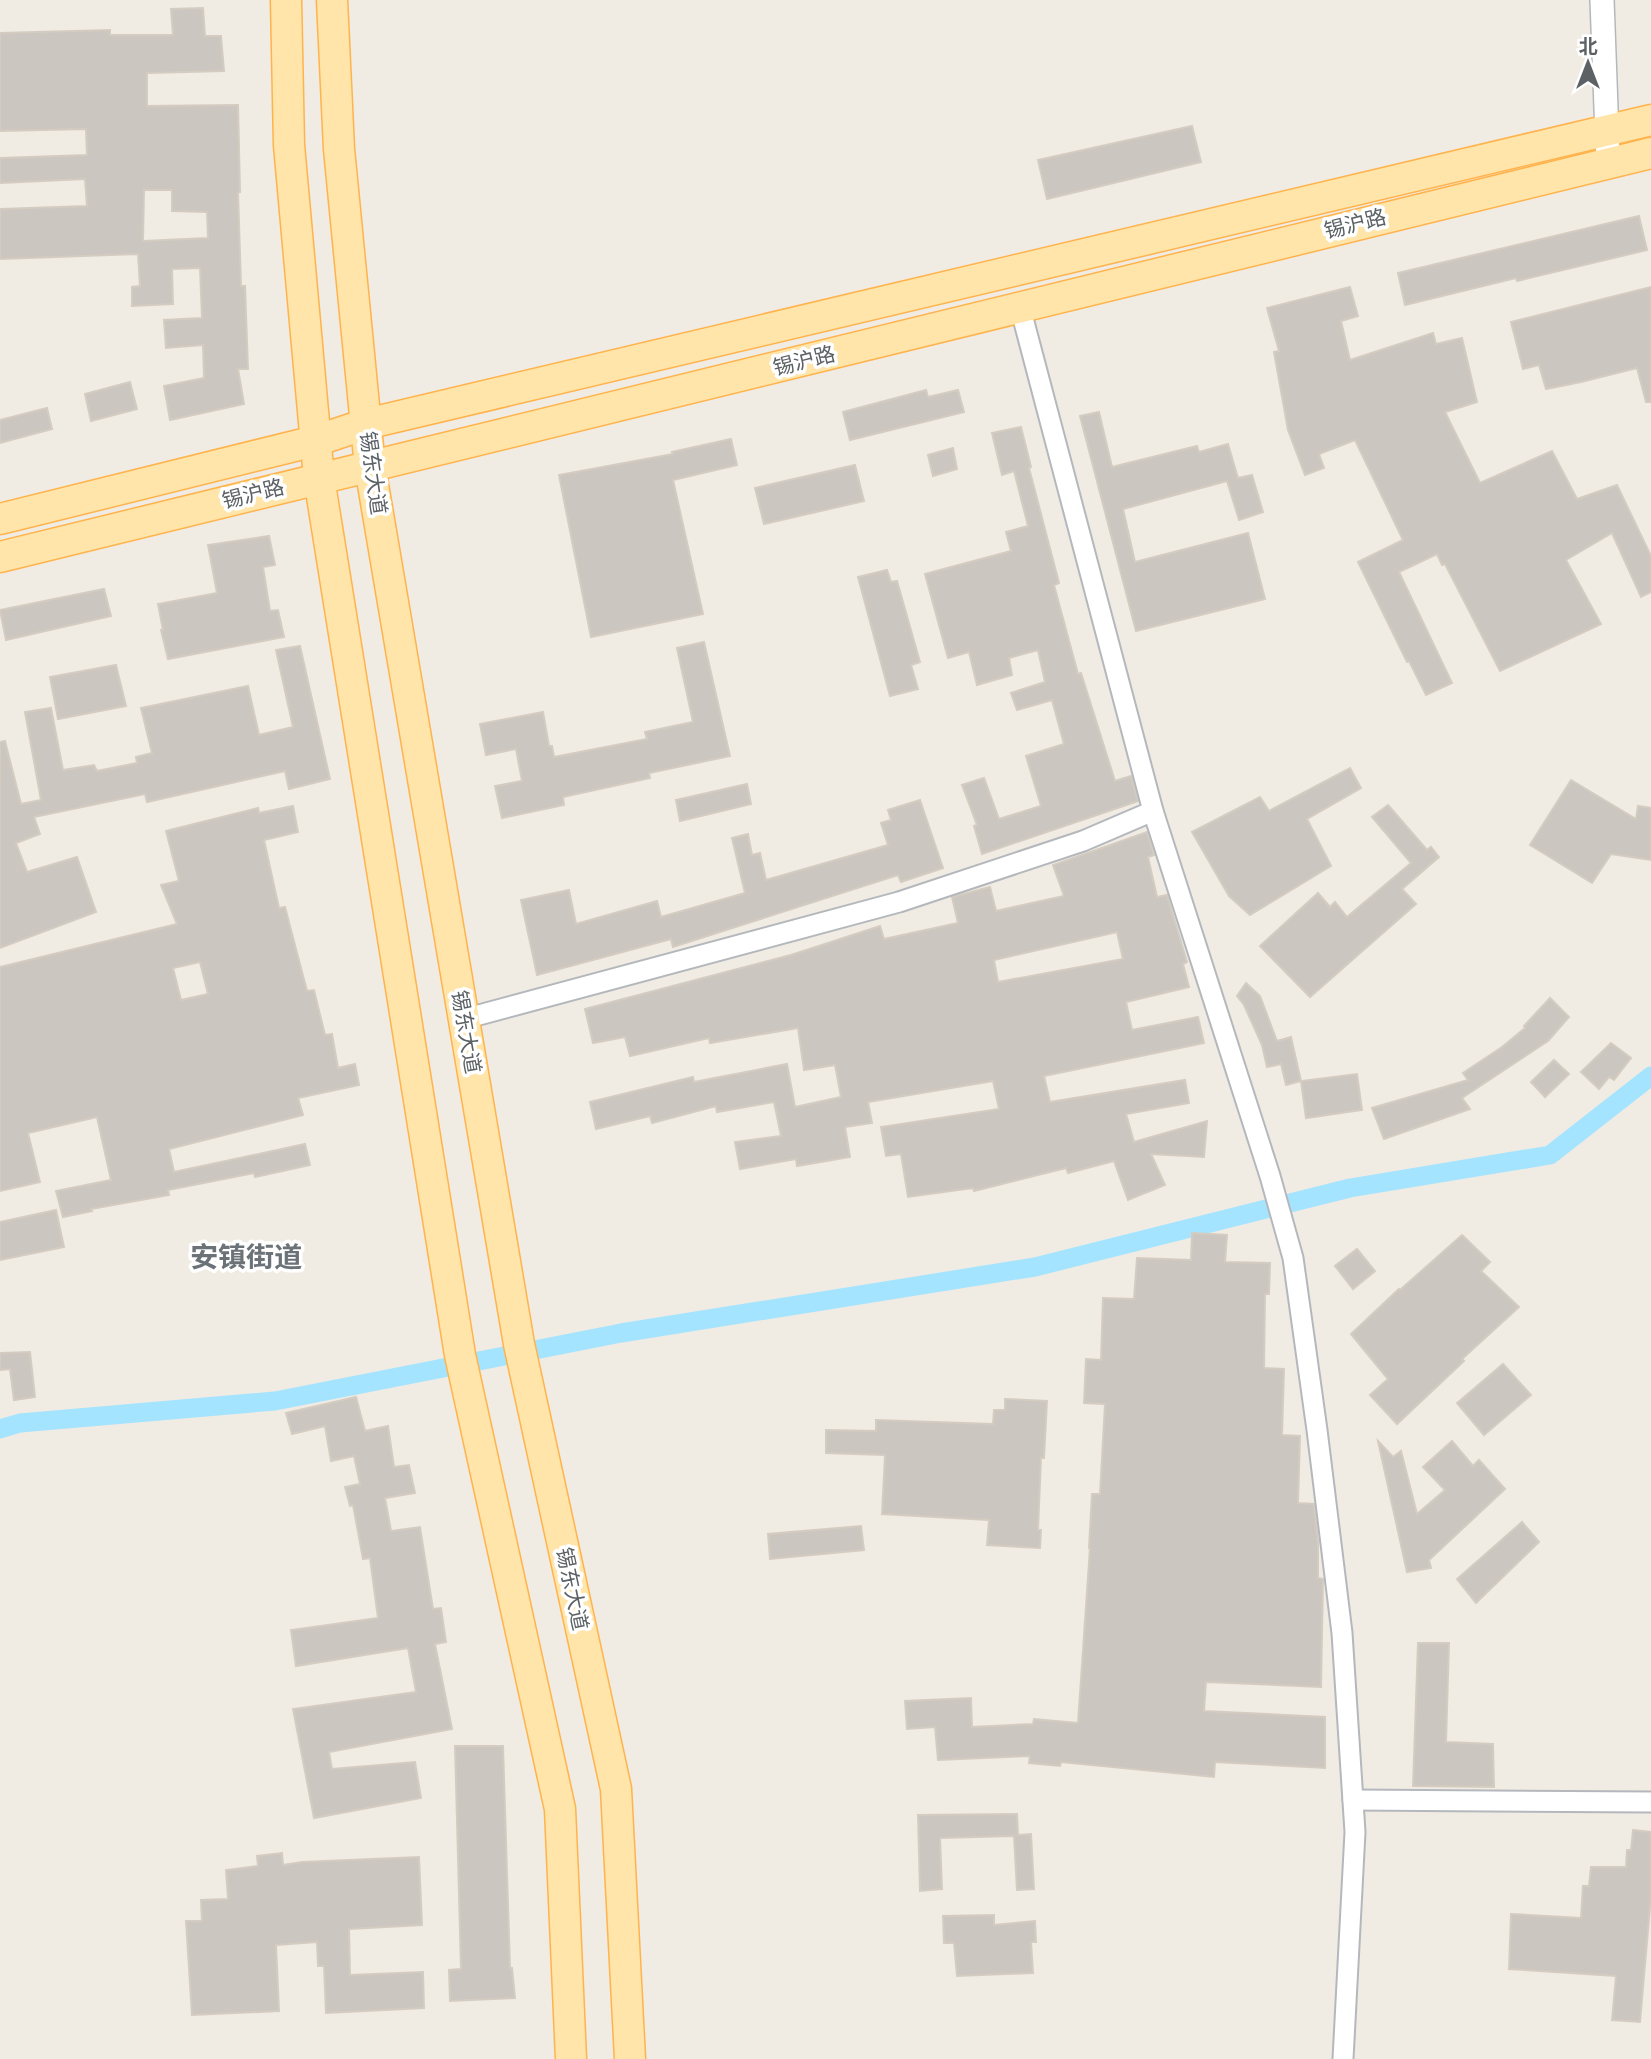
<svg xmlns="http://www.w3.org/2000/svg" width="1651" height="2059" viewBox="0 0 1651 2059" font-family="Lato,'Noto Sans SC',sans-serif">
	<style>
		.lines { fill: none; stroke-linecap: round; stroke-linejoin: round }
		.canal { stroke: #a4e4ff; stroke-width: 19 }
		.building { fill: #cbc6c0; stroke: #d5ccc1; stroke-width: 2; fill-rule: evenodd }
		.minor-casing { stroke: #b4b8bc; stroke-width: 23 }
		.tertiary-casing { stroke: #b4b8bc; stroke-width: 26 }
		.primary-casing { stroke: #ffb34d; stroke-width: 33 }
		.minor { stroke: #fff; stroke-width: 19 }
		.tertiary { stroke: #fff; stroke-width: 23 }
		.primary { stroke: #ffe5a9; stroke-width: 30 }
		.labels { text-anchor: middle; stroke-width: 7; stroke-linejoin: round; paint-order: stroke }
		.street-label { font-size: 21px; fill: #5b6165; stroke: #fff }
		.district-label { font-size: 28px; font-weight: bold; fill: #6c7378; stroke: #fff }
	</style>
	<rect width="100%" height="100%" fill="#f0ebe3"/>
	<g class="lines">
		<path class="canal" d="M 0,1429 L 20,1423 L 275,1401 L 621,1333 L 1035,1267 L 1350,1188 L 1550,1155 L 1651,1076"/>
	</g>
	<g class="building">
		<path d="M 203,8 L 205,36 L 221,36 L 224,71 L 147,73 L 147,106 L 238,105 L 240,192 L 238,192 L 241,286 L 245,286 L 248,369 L 238,369 L 244,404 L 170,420 L 164,386 L 204,378 L 203,345 L 166,348 L 164,320 L 202,318 L 200,268 L 172,269 L 173,304 L 132,306 L 132,287 L 140,286 L 138,254 L 0,259 L 0,209 L 87,206 L 85,179 L 0,183 L 0,158 L 87,155 L 86,129 L 0,131 L 0,33 L 110,30 L 110,35 L 173,35 L 171,9 ZM 144,190 L 172,190 L 172,211 L 207,212 L 208,238 L 143,241 Z"/>
		<path d="M 1192,126 L 1201,162 L 1047,199 L 1038,160 Z"/>
		<path d="M 1639,216 L 1647,250 L 1517,281 L 1516,278 L 1405,305 L 1398,273 Z"/>
		<path d="M 1350,287 L 1358,316 L 1341,321 L 1350,360 L 1433,333 L 1436,344 L 1462,338 L 1477,402 L 1445,412 L 1480,483 L 1552,451 L 1577,499 L 1617,485 L 1651,556 L 1651,592 L 1641,597 L 1612,533 L 1566,560 L 1601,624 L 1500,671 L 1445,564 L 1442,565 L 1437,554 L 1399,572 L 1452,683 L 1426,695 L 1409,661 L 1407,662 L 1358,562 L 1403,540 L 1355,440 L 1319,454 L 1324,468 L 1305,475 L 1288,430 L 1274,352 L 1279,351 L 1267,308 Z"/>
		<path d="M 1651,287 L 1651,402 L 1646,402 L 1637,368 L 1581,382 L 1546,389 L 1539,365 L 1523,369 L 1511,322 Z"/>
		<path d="M 130,382 L 137,409 L 91,421 L 85,394 Z"/>
		<path d="M 926,390 L 928,397 L 958,390 L 964,412 L 850,440 L 843,412 Z"/>
		<path d="M 47,408 L 52,429 L 0,443 L 0,420 Z"/>
		<path d="M 1099,412 L 1112,467 L 1197,446 L 1199,452 L 1228,444 L 1238,478 L 1252,475 L 1263,512 L 1239,520 L 1227,481 L 1123,509 L 1135,562 L 1248,533 L 1265,599 L 1136,631 L 1080,416 Z"/>
		<path d="M 1021,427 L 1031,467 L 1029,468 L 1059,583 L 1054,585 L 1078,674 L 1081,673 L 1115,781 L 1131,776 L 1138,801 L 982,854 L 974,826 L 977,825 L 962,785 L 984,778 L 999,819 L 1041,806 L 1026,756 L 1064,744 L 1052,700 L 1017,710 L 1011,693 L 1045,682 L 1038,650 L 1009,658 L 1012,675 L 977,685 L 969,652 L 948,658 L 925,574 L 1011,551 L 1006,532 L 1028,526 L 1014,471 L 1002,475 L 992,433 Z"/>
		<path d="M 731,439 L 737,465 L 673,480 L 703,614 L 591,637 L 559,475 L 673,454 L 672,452 Z"/>
		<path d="M 953,448 L 957,469 L 933,476 L 928,455 Z"/>
		<path d="M 855,465 L 864,501 L 764,524 L 755,488 Z"/>
		<path d="M 269,536 L 275,565 L 263,567 L 270,611 L 278,610 L 284,637 L 168,659 L 161,630 L 163,630 L 158,604 L 217,593 L 208,545 Z"/>
		<path d="M 887,570 L 891,582 L 897,581 L 920,662 L 911,665 L 918,689 L 890,696 L 858,577 Z"/>
		<path d="M 104,589 L 111,616 L 6,640 L 0,610 Z"/>
		<path d="M 704,642 L 730,756 L 649,773 L 650,778 L 563,797 L 564,805 L 502,818 L 495,786 L 522,781 L 516,749 L 486,755 L 480,724 L 543,712 L 549,746 L 552,746 L 554,757 L 647,739 L 645,732 L 693,722 L 677,648 Z"/>
		<path d="M 300,646 L 330,779 L 289,789 L 285,771 L 147,802 L 145,794 L 34,817 L 40,834 L 16,843 L 27,872 L 77,857 L 96,912 L 0,948 L 0,742 L 5,741 L 21,804 L 41,800 L 25,712 L 51,708 L 63,770 L 94,765 L 97,771 L 137,763 L 136,757 L 152,753 L 141,708 L 248,686 L 259,735 L 293,727 L 276,650 Z"/>
		<path d="M 116,665 L 126,706 L 58,719 L 50,677 Z"/>
		<path d="M 1350,768 L 1361,788 L 1307,819 L 1331,866 L 1250,915 L 1229,896 L 1192,832 L 1260,797 L 1269,811 Z"/>
		<path d="M 1571,780 L 1636,819 L 1638,806 L 1651,808 L 1651,860 L 1611,854 L 1592,883 L 1530,845 Z"/>
		<path d="M 747,784 L 751,804 L 680,821 L 676,800 Z"/>
		<path d="M 920,800 L 943,868 L 901,882 L 898,875 L 673,947 L 671,939 L 537,975 L 521,900 L 569,890 L 576,924 L 657,901 L 661,917 L 745,893 L 732,838 L 748,834 L 752,855 L 760,853 L 766,880 L 888,845 L 881,823 L 891,820 L 888,810 Z"/>
		<path d="M 1388,805 L 1427,850 L 1431,847 L 1439,857 L 1402,889 L 1416,904 L 1310,997 L 1260,946 L 1318,893 L 1330,907 L 1335,902 L 1347,917 L 1411,863 L 1372,817 Z"/>
		<path d="M 293,806 L 298,832 L 264,840 L 279,908 L 285,907 L 307,991 L 314,990 L 325,1035 L 332,1034 L 338,1068 L 355,1064 L 359,1085 L 298,1098 L 303,1115 L 169,1149 L 174,1172 L 305,1144 L 310,1165 L 255,1177 L 254,1173 L 168,1190 L 169,1195 L 91,1209 L 92,1211 L 63,1217 L 56,1191 L 111,1180 L 97,1117 L 28,1133 L 40,1182 L 0,1191 L 0,967 L 177,924 L 161,885 L 179,881 L 166,831 L 258,808 L 259,813 ZM 200,962 L 208,994 L 181,1000 L 173,968 Z"/>
		<path d="M 1147,832 L 1154,855 L 1148,857 L 1157,897 L 1167,895 L 1187,962 L 1183,964 L 1189,987 L 1126,1002 L 1132,1030 L 1198,1017 L 1204,1043 L 1044,1076 L 1050,1102 L 1185,1080 L 1189,1103 L 1126,1114 L 1134,1142 L 1207,1121 L 1204,1157 L 1151,1154 L 1165,1185 L 1128,1200 L 1114,1161 L 1068,1173 L 1066,1168 L 974,1191 L 973,1188 L 908,1197 L 901,1154 L 886,1156 L 881,1127 L 999,1109 L 993,1081 L 868,1102 L 872,1123 L 845,1127 L 850,1157 L 797,1166 L 796,1159 L 740,1169 L 735,1142 L 781,1136 L 774,1102 L 717,1112 L 716,1106 L 652,1123 L 650,1116 L 596,1129 L 590,1102 L 693,1077 L 694,1082 L 787,1064 L 795,1107 L 841,1097 L 835,1065 L 804,1070 L 798,1028 L 710,1043 L 709,1038 L 630,1056 L 625,1037 L 593,1043 L 585,1009 L 791,955 L 880,926 L 884,939 L 958,923 L 952,897 L 990,887 L 996,911 L 1064,896 L 1053,865 ZM 1117,932 L 1123,959 L 998,982 L 994,960 Z"/>
		<path d="M 1246,983 L 1260,996 L 1277,1041 L 1291,1037 L 1301,1081 L 1286,1085 L 1281,1064 L 1267,1067 L 1262,1045 L 1244,1005 L 1237,996 Z"/>
		<path d="M 1550,998 L 1569,1017 L 1548,1041 L 1462,1098 L 1470,1109 L 1384,1139 L 1372,1108 L 1468,1080 L 1463,1073 L 1502,1047 L 1525,1028 L 1524,1026 Z"/>
		<path d="M 1611,1043 L 1631,1058 L 1614,1080 L 1609,1077 L 1599,1089 L 1581,1072 Z"/>
		<path d="M 1554,1060 L 1569,1074 L 1545,1097 L 1531,1082 Z"/>
		<path d="M 1357,1074 L 1362,1110 L 1306,1118 L 1301,1081 Z"/>
		<path d="M 56,1210 L 64,1247 L 0,1260 L 0,1222 Z"/>
		<path d="M 1192,1233 L 1227,1235 L 1225,1262 L 1270,1263 L 1269,1294 L 1265,1294 L 1264,1368 L 1284,1369 L 1282,1435 L 1300,1436 L 1298,1503 L 1314,1504 L 1318,1542 L 1318,1578 L 1323,1579 L 1323,1580 L 1321,1687 L 1206,1682 L 1204,1711 L 1325,1717 L 1325,1768 L 1215,1762 L 1214,1777 L 1061,1762 L 1060,1766 L 1029,1763 L 1030,1756 L 938,1760 L 935,1727 L 907,1729 L 905,1701 L 971,1698 L 972,1727 L 1033,1724 L 1034,1719 L 1078,1723 L 1090,1548 L 1089,1548 L 1092,1494 L 1100,1494 L 1105,1404 L 1084,1403 L 1086,1359 L 1101,1360 L 1103,1298 L 1134,1299 L 1137,1258 L 1191,1260 Z"/>
		<path d="M 1462,1235 L 1490,1262 L 1481,1271 L 1519,1307 L 1462,1359 L 1464,1361 L 1397,1424 L 1370,1395 L 1388,1379 L 1351,1334 L 1399,1289 L 1400,1290 Z"/>
		<path d="M 1357,1249 L 1375,1271 L 1353,1289 L 1335,1266 Z"/>
		<path d="M 30,1352 L 35,1397 L 14,1400 L 10,1369 L 0,1370 L 0,1353 Z"/>
		<path d="M 1503,1364 L 1531,1395 L 1484,1435 L 1457,1403 Z"/>
		<path d="M 356,1397 L 365,1431 L 388,1426 L 394,1467 L 409,1465 L 415,1493 L 385,1498 L 391,1531 L 420,1527 L 433,1609 L 441,1608 L 446,1642 L 435,1644 L 452,1729 L 329,1752 L 332,1769 L 415,1762 L 421,1798 L 314,1818 L 293,1709 L 416,1692 L 408,1648 L 296,1666 L 291,1630 L 378,1618 L 370,1558 L 363,1559 L 353,1505 L 350,1506 L 345,1487 L 360,1484 L 354,1456 L 331,1461 L 325,1426 L 292,1434 L 286,1413 Z"/>
		<path d="M 1005,1399 L 1047,1401 L 1044,1458 L 1041,1458 L 1038,1530 L 1041,1530 L 1040,1548 L 987,1545 L 989,1520 L 882,1514 L 885,1455 L 826,1453 L 826,1430 L 876,1431 L 876,1420 L 993,1424 L 994,1410 L 1005,1410 Z"/>
		<path d="M 1378,1441 L 1393,1457 L 1401,1451 L 1417,1514 L 1445,1490 L 1423,1467 L 1452,1441 L 1473,1466 L 1479,1460 L 1505,1489 L 1429,1560 L 1431,1568 L 1407,1572 Z"/>
		<path d="M 1522,1522 L 1539,1542 L 1476,1603 L 1457,1579 Z"/>
		<path d="M 861,1526 L 864,1550 L 770,1559 L 768,1534 Z"/>
		<path d="M 1418,1643 L 1449,1643 L 1446,1742 L 1493,1744 L 1494,1787 L 1413,1786 Z"/>
		<path d="M 455,1746 L 503,1746 L 510,1968 L 512,1968 L 515,1998 L 450,2001 L 449,1970 L 461,1969 Z"/>
		<path d="M 1017,1814 L 1018,1835 L 1031,1834 L 1034,1889 L 1017,1890 L 1014,1836 L 940,1838 L 942,1889 L 920,1891 L 918,1815 Z"/>
		<path d="M 1633,1830 L 1651,1832 L 1651,1896 L 1640,2022 L 1612,2020 L 1616,1976 L 1509,1969 L 1511,1914 L 1581,1918 L 1583,1886 L 1589,1886 L 1591,1867 L 1626,1867 L 1627,1850 L 1631,1850 Z"/>
		<path d="M 282,1853 L 283,1865 L 302,1862 L 419,1857 L 422,1925 L 349,1929 L 350,1975 L 423,1972 L 424,2008 L 326,2013 L 324,1966 L 318,1966 L 317,1942 L 276,1945 L 279,2011 L 192,2015 L 186,1921 L 202,1921 L 201,1900 L 228,1899 L 226,1870 L 258,1866 L 257,1856 Z"/>
		<path d="M 994,1915 L 994,1925 L 1035,1921 L 1036,1942 L 1031,1942 L 1033,1973 L 957,1976 L 954,1943 L 944,1943 L 943,1916 Z"/>
	</g>
	<g class="lines">
		<g class="minor-casing">
			<g id="minor">
				<path d="M 1020,307 L 1153,811 L 1270,1176 L 1293,1258 L 1317,1430 L 1342,1633 L 1355,1832 L 1343,2059"/>
				<path d="M 464,1019 L 899,902 L 1083,841 L 1153,811"/>
				<path d="M 1353,1800 L 1651,1802"/>
			</g>
		</g>
		<g class="tertiary-casing">
			<path id="tertiary" d="M 1602,0 L 1608,162"/>
		</g>
		<g class="primary-casing">
			<g id="primary">
				<path d="M 286,0 L 289,145 L 319,478 L 460,1355 L 560,1809 L 571,2059"/>
				<path d="M 332,0 L 339,149 L 370,467 L 519,1344 L 616,1789 L 630,2059"/>
				<path d="M 0,519 L 315,441 L 366,424 L 1651,120"/>
				<path d="M 0,557 L 1651,153"/>
			</g>
		</g>
		<use href="#minor" class="minor"/>
		<use href="#tertiary" class="tertiary"/>
		<use href="#primary" class="primary"/>
	</g>
	<g class="labels">
		<g class="street-label">
			<text transform="translate(1355 224) rotate(-14)" y="7">锡沪路</text>
			<text transform="translate(804 361) rotate(-14)" y="7">锡沪路</text>
			<text transform="translate(373 473) rotate(82)" y="7">锡东大道</text>
			<text transform="translate(253 494) rotate(-14)" y="7">锡沪路</text>
			<text transform="translate(466 1032) rotate(80)" y="7">锡东大道</text>
			<text transform="translate(572 1589) rotate(78)" y="7">锡东大道</text>
		</g>
		<g class="district-label">
			<text x="246" y="1267">安镇街道</text>
		</g>
	</g>
	<g transform="translate(1588 63)" stroke="#ffffff" stroke-width="5" paint-order="stroke">
	<path d="M0-5L12 26L0 18L-12 26Z" fill="#5b6165"/>
	<text y="-10" font-size="19" font-weight="bold" text-anchor="middle" fill="#5b6165">北</text>
	</g>
</svg>
